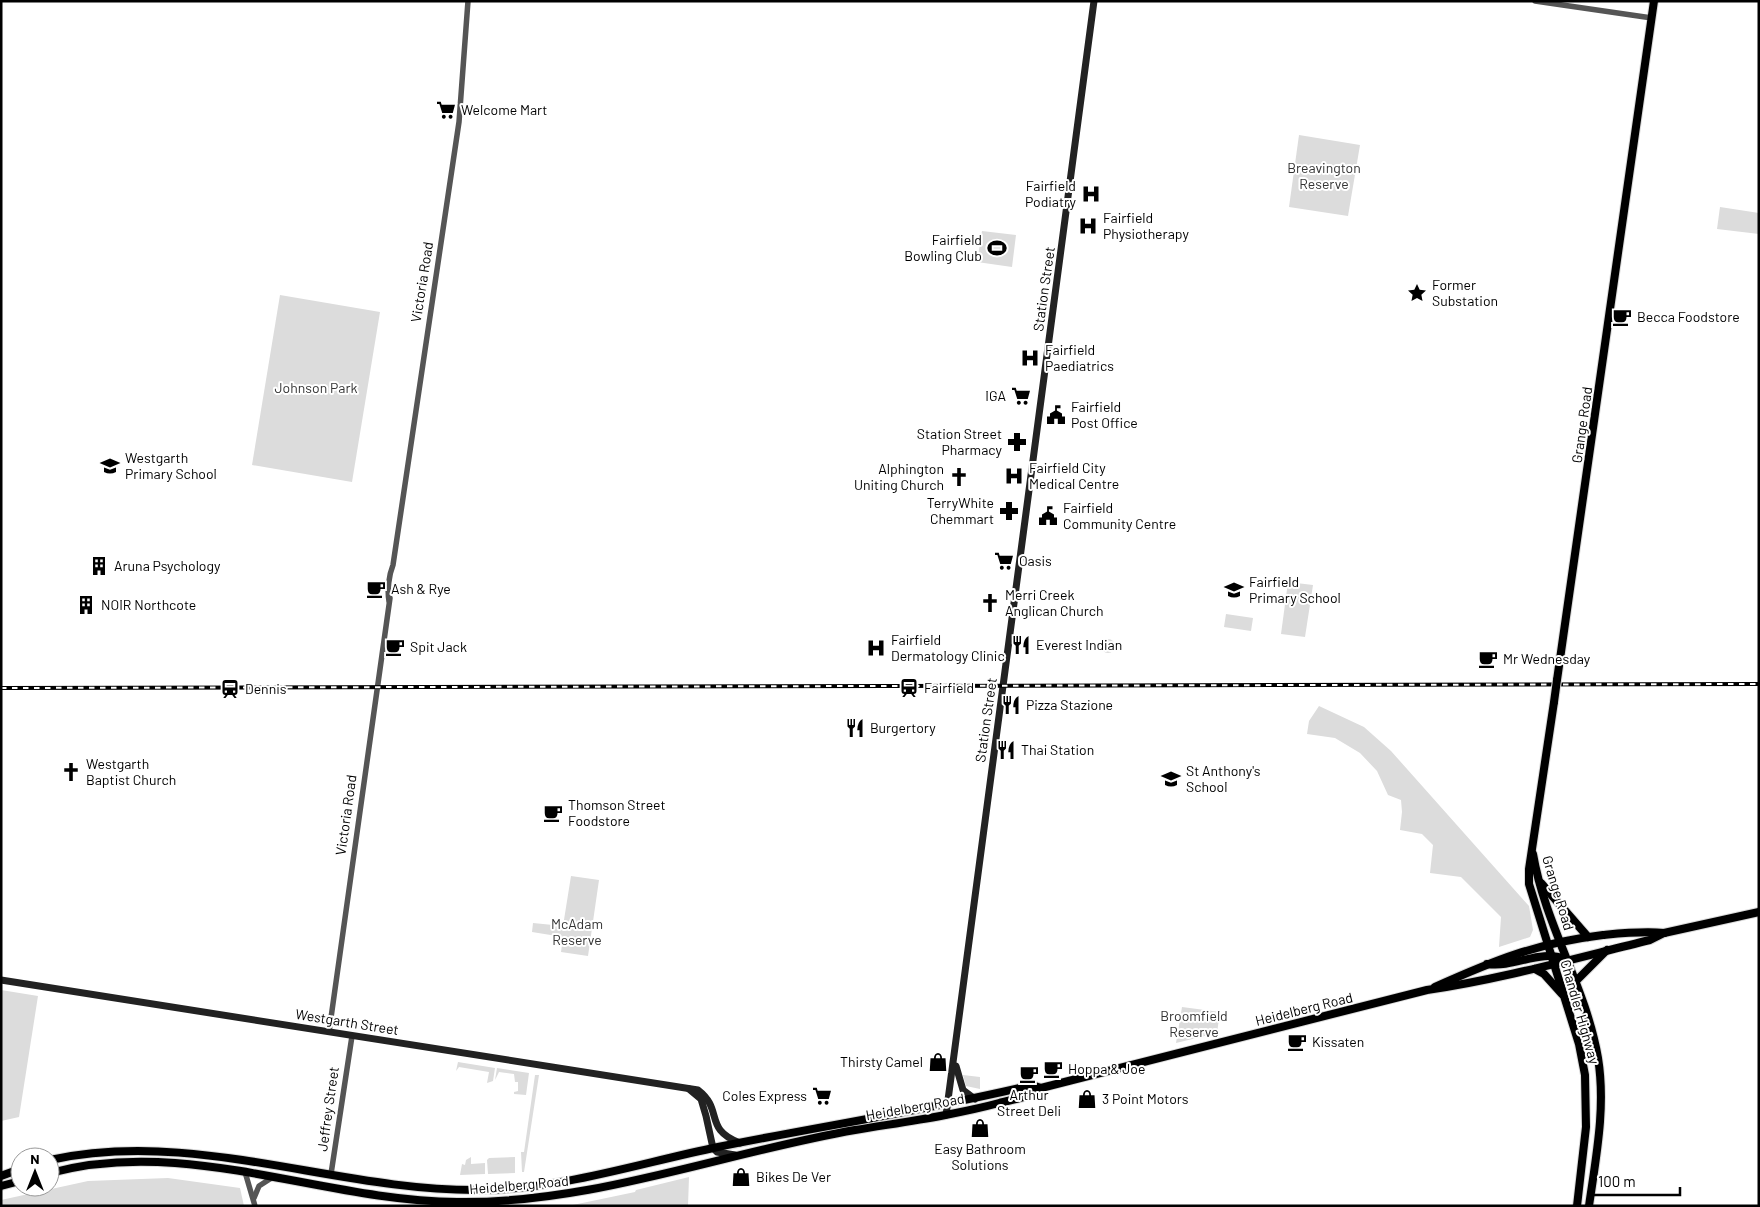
<svg xmlns="http://www.w3.org/2000/svg" width="1760" height="1207" viewBox="0 0 1760 1207" font-family="Barlow,sans-serif">
	<style>
		.green { fill: #dcdcdc }
		.lines { fill: none; stroke-linecap: round; stroke-linejoin: round }
		.primary-casing { stroke: #dbdbdb; stroke-width: 10 }
		.tertiary { stroke: #555; stroke-width: 5.5 }
		.secondary { stroke: #222; stroke-width: 7 }
		.primary { stroke: #000; stroke-width: 8 }
		.rail-casing { stroke: #000; stroke-width: 4 }
		.rail { stroke: #fff; stroke-width: 2; stroke-dasharray: 5.5; stroke-linecap: butt }
		.primary-bridge-casing { stroke: #dbdbdb; stroke-width: 10; stroke-linecap: butt }
		.primary-bridge { stroke: #000; stroke-width: 8 }
		.labels { text-anchor: middle; stroke-width: 4; stroke-linejoin: round; paint-order: stroke }
		.poi-label { font-size: 14px; fill: #000; stroke: #fff; text-anchor: start }
		.park-label { font-size: 14px; fill: #333; stroke: #fff }
		.street-label { font-size: 14px; fill: #000; stroke: #fff }
	</style>
	<rect width="100%" height="100%" fill="#fff"/>
	<g class="green">
		<path d="M 1299,135 L 1360,145 L 1348,216 L 1289,207 Z"/>
		<path d="M 1720,207 L 1759,213 L 1759,234 L 1717,229 Z"/>
		<path d="M 982,231 L 1016,235 L 1012,267 L 977,262 Z"/>
		<path d="M 280,295 L 380,312 L 352,482 L 252,465 Z"/>
		<path d="M 1288,582 L 1313,585 L 1305,637 L 1281,634 Z"/>
		<path d="M 1226,614 L 1253,618 L 1251,631 L 1224,627 Z"/>
		<circle cx="1108" cy="646" r="7"/>
		<path d="M 1319,706 L 1364,727 L 1391,751 L 1529,906 L 1533,930 L 1530,937 L 1499,947 L 1501,917 L 1461,877 L 1430,873 L 1433,845 L 1422,834 L 1400,830 L 1402,812 L 1401,800 L 1388,795 L 1377,771 L 1360,753 L 1335,738 L 1307,734 L 1309,721 Z"/>
		<path d="M 571,876 L 599,880 L 588,956 L 561,952 L 563,937 L 532,932 L 533,923 L 563,926 Z"/>
		<path d="M 1,990 L 38,996 L 19,1117 L 1,1121 Z"/>
		<path d="M 1182,1007 L 1220,1012 L 1217,1033 L 1176,1043 Z"/>
		<path d="M 458,1062 L 495,1068 L 493,1081 L 487,1083 L 489,1072 L 459,1067 L 456,1071 Z"/>
		<path d="M 497,1068 L 529,1073 L 526,1095 L 514,1094 L 514,1092 L 518,1091 L 518,1082 L 515,1082 L 514,1074 L 499,1072 L 495,1080 Z"/>
		<path d="M 535,1075 L 539,1075 L 524,1172 L 522,1172 L 521,1152 L 524,1152 Z"/>
		<path d="M 963,1075 L 980,1077 L 980,1089 L 966,1086 Z"/>
		<path d="M 471,1157 L 471,1164 L 485,1163 L 485,1174 L 460,1175 L 462,1164 L 465,1165 L 466,1160 Z"/>
		<path d="M 515,1157 L 515,1173 L 488,1174 L 487,1160 L 489,1158 Z"/>
		<path d="M 689,1177 L 688,1206 L 568,1206 L 635,1192 L 636,1190 Z"/>
		<path d="M 168,1178 L 240,1188 L 244,1206 L 1,1206 L 1,1200 L 88,1181 Z"/>
	</g>
	<g class="lines">
		<g class="primary-casing">
			<g id="primary">
				<path d="M 1557,680 L 1654,1"/>
				<path d="M 1554,702 L 1529,869 L 1529,884 L 1579,1044 L 1585,1075 L 1586,1127 L 1577,1206"/>
				<path d="M 1533,854 C 1545,925 1586,987 1598,1058 C 1606,1107 1596,1157 1589,1206"/>
				<path d="M 1541,883 L 1588,937"/>
				<path d="M 1487,964 C 1517,968 1538,948 1568,960"/>
				<path d="M 1535,969 L 1544,974 L 1562,994"/>
				<path d="M 1576,981 L 1607,950"/>
				<path d="M 1435,987 C 1495,960 1537,943 1603,935 C 1624,933 1643,931 1664,933"/>
				<path d="M 50,1160 C 196,1128 337,1192 482,1190 C 562,1189 640,1163 718,1147 C 822,1126 928,1110 1032,1085 L 1041,1088"/>
				<path d="M 50,1173 C 186,1136 321,1201 457,1202 C 593,1204 722,1153 855,1130 C 903,1122 951,1116 999,1103 C 1014,1099 1029,1098 1041,1088 L 1427,990 C 1502,979 1576,958 1650,940 L 1664,933 L 1759,912"/>
				<path d="M 1,1176 L 20,1169"/>
				<path d="M 1,1186 L 20,1181"/>
			</g>
		</g>
		<g class="tertiary">
			<path d="M 1535,1 L 1652,18"/>
			<path d="M 389,601 C 387,590 389,575 393,565 L 459,122 L 468,1"/>
			<path d="M 329,1032 L 390,598"/>
			<path d="M 245,1172 L 255,1206"/>
			<path d="M 331,1174 L 352,1036"/>
			<path d="M 254,1198 L 259,1186 L 273,1177"/>
		</g>
		<g class="secondary">
			<path d="M 1,980 L 698,1090 C 724,1110 703,1129 740,1143"/>
			<path d="M 956,1066 L 963,1090 L 975,1099"/>
			<path d="M 689,1089 L 701,1099 L 706,1116 L 713,1148 L 717,1152 L 735,1155"/>
			<path d="M 946,1115 L 1094,1"/>
		</g>
		<use href="#primary" class="primary"/>
		<g class="rail-casing">
			<path id="rail" d="M 1,688 L 1759,684"/>
		</g>
		<use href="#rail" class="rail"/>
		<g class="primary-bridge-casing">
			<path id="primary-bridge" d="M 1554,702 L 1557,680"/>
		</g>
		<use href="#primary-bridge" class="primary-bridge"/>
	</g>
	<defs>
		<g id="supermarket-bare" transform="scale(1.5)"><path d="M-6-5.5h2.5l.6 2H6L4.5 2H-2.5L-4.4-4H-6ZM-1.5 3.2a1.3 1.3 0 1 0 .1 0ZM3 3.2a1.3 1.3 0 1 0 .1 0Z" fill="#000" stroke="#fff" stroke-width="2.5" paint-order="stroke"/></g>
		<g id="hospital-bare" transform="scale(1.5)"><path d="M-5-5h3v3.5h4V-5h3V5h-3V1.5h-4V5h-3Z" fill="#000" stroke="#fff" stroke-width="2.5" paint-order="stroke"/></g>
		<g id="stadium-bare" transform="scale(1.5)"><path d="M0-5a6.5 5 0 1 0 0 10a6.5 5 0 1 0 0-10ZM-3.5-1.8h7v3.6h-7Z" fill="#000" stroke="#fff" stroke-width="2.5" paint-order="stroke"/></g>
		<g id="sight-bare" transform="scale(1.5)"><path d="M0-6L1.8-2.2L6-1.7L2.9 1.2L3.7 5.4L0 3.3L-3.7 5.4L-2.9 1.2L-6-1.7L-1.8-2.2Z" fill="#000" stroke="#fff" stroke-width="2.5" paint-order="stroke"/></g>
		<g id="cafe-bare" transform="scale(1.5)"><path d="M-5.5-4.5H6V0H3Q3 3.5 0 3.5H-2.5Q-5.5 3.5-5.5 0ZM3-3.2v2h1.7v-2ZM-6 4.5H4V6H-6Z" fill="#000" stroke="#fff" stroke-width="2.5" paint-order="stroke"/></g>
		<g id="civic-bare" transform="scale(1.5)"><path d="M-.6-6.5H3V-4.5H.6V-3L4-1V1h2V6H-6V1h2V-1L-.6-3ZM-1.2 2.5V6h2.4V2.5Z" fill="#000" stroke="#fff" stroke-width="2.5" paint-order="stroke"/></g>
		<g id="pharmacy-bare" transform="scale(1.5)"><path d="M-2-6h4v4h4v4h-4v4h-4v-4h-4v-4h4Z" fill="#000" stroke="#fff" stroke-width="2.5" paint-order="stroke"/></g>
		<g id="school-bare" transform="scale(1.5)"><path d="M0-5L7-2L0 1L-7-2ZM-4 1L0 2.5L4 1V4Q0 6-4 4Z" fill="#000" stroke="#fff" stroke-width="2.5" paint-order="stroke"/></g>
		<g id="church-bare" transform="scale(1.5)"><path d="M-1.2-6h2.4v3.5h3.3v2.4h-3.3V6h-2.4V-.1h-3.3v-2.4h3.3Z" fill="#000" stroke="#fff" stroke-width="2.5" paint-order="stroke"/></g>
		<g id="building-bare" transform="scale(1.5)"><path d="M-4-6H4V6H1V3H-1V6H-4ZM-2.5-4.3h1.7v1.8h-1.7ZM.8-4.3h1.7v1.8H.8ZM-2.5-1h1.7V.8h-1.7ZM.8-1h1.7V.8H.8Z" fill="#000" stroke="#fff" stroke-width="2.5" paint-order="stroke"/></g>
		<g id="restaurant-bare" transform="scale(1.5)"><path d="M-5-6h1v4h1v-4h1v4h1v-4h1v5L-1.5 .5V6h-2V.5L-5-1ZM5-6V6H3V1.5H1.5Q1.5-4 5-6Z" fill="#000" stroke="#fff" stroke-width="2.5" paint-order="stroke"/></g>
		<g id="station-bare" transform="scale(1.5)"><path d="M-3-6H3Q5-6 5-4V2Q5 4 3 4L4.5 6H3L1.5 4h-3L-3 6H-4.5L-3 4Q-5 4-5 2V-4Q-5-6-3-6ZM-3.5-4v3h7v-3ZM-3.5 1v1.5H-2V1ZM2 1v1.5H3.5V1Z" fill="#000" stroke="#fff" stroke-width="2.5" paint-order="stroke"/></g>
		<g id="shop-bare" transform="scale(1.5)"><path d="M-5-2.5h2.3a2.7 3.5 0 0 1 5.4 0H5L5.5 6h-11ZM-1.5-2.5h3a1.5 2.3 0 0 0-3 0Z" fill="#000" stroke="#fff" stroke-width="2.5" paint-order="stroke"/></g>
	</defs>
	<g fill-rule="evenodd">
		<use href="#supermarket-bare" x="446" y="110"/>
		<use href="#hospital-bare" x="1091" y="194"/>
		<use href="#hospital-bare" x="1088" y="226"/>
		<use href="#stadium-bare" x="997" y="248"/>
		<use href="#sight-bare" x="1417" y="293"/>
		<use href="#cafe-bare" x="1622" y="317"/>
		<use href="#hospital-bare" x="1030" y="358"/>
		<use href="#supermarket-bare" x="1021" y="396"/>
		<use href="#civic-bare" x="1056" y="415"/>
		<use href="#pharmacy-bare" x="1017" y="442"/>
		<use href="#school-bare" x="110" y="466"/>
		<use href="#hospital-bare" x="1014" y="476"/>
		<use href="#church-bare" x="959" y="477"/>
		<use href="#pharmacy-bare" x="1009" y="511"/>
		<use href="#civic-bare" x="1048" y="516"/>
		<use href="#supermarket-bare" x="1004" y="561"/>
		<use href="#building-bare" x="99" y="566"/>
		<use href="#cafe-bare" x="376" y="589"/>
		<use href="#school-bare" x="1234" y="590"/>
		<use href="#church-bare" x="990" y="603"/>
		<use href="#building-bare" x="86" y="605"/>
		<use href="#restaurant-bare" x="1021" y="645"/>
		<use href="#cafe-bare" x="395" y="647"/>
		<use href="#hospital-bare" x="876" y="648"/>
		<use href="#cafe-bare" x="1488" y="659"/>
		<use href="#station-bare" x="909" y="688"/>
		<use href="#station-bare" x="230" y="689"/>
		<use href="#restaurant-bare" x="1011" y="705"/>
		<use href="#restaurant-bare" x="855" y="728"/>
		<use href="#restaurant-bare" x="1006" y="750"/>
		<use href="#church-bare" x="71" y="772"/>
		<use href="#school-bare" x="1171" y="779"/>
		<use href="#cafe-bare" x="553" y="813"/>
		<use href="#cafe-bare" x="1297" y="1042"/>
		<use href="#shop-bare" x="938" y="1062"/>
		<use href="#cafe-bare" x="1053" y="1069"/>
		<use href="#cafe-bare" x="1029" y="1074"/>
		<use href="#supermarket-bare" x="822" y="1096"/>
		<use href="#shop-bare" x="1087" y="1099"/>
		<use href="#shop-bare" x="980" y="1128"/>
		<use href="#shop-bare" x="741" y="1177"/>
	</g>
	<g class="labels">
		<g class="poi-label">
			<text x="461" y="115">Welcome Mart</text>
			<text x="1076" y="191" text-anchor="end">Fairfield<tspan x="1076" dy="16">Podiatry</tspan></text>
			<text x="1103" y="223">Fairfield<tspan x="1103" dy="16">Physiotherapy</tspan></text>
			<text x="982" y="245" text-anchor="end">Fairfield<tspan x="982" dy="16">Bowling Club</tspan></text>
			<text x="1432" y="290">Former<tspan x="1432" dy="16">Substation</tspan></text>
			<text x="1637" y="322">Becca Foodstore</text>
			<text x="1045" y="355">Fairfield<tspan x="1045" dy="16">Paediatrics</tspan></text>
			<text x="1006" y="401" text-anchor="end">IGA</text>
			<text x="1071" y="412">Fairfield<tspan x="1071" dy="16">Post Office</tspan></text>
			<text x="1002" y="439" text-anchor="end">Station Street<tspan x="1002" dy="16">Pharmacy</tspan></text>
			<text x="125" y="463">Westgarth<tspan x="125" dy="16">Primary School</tspan></text>
			<text x="1029" y="473">Fairfield City<tspan x="1029" dy="16">Medical Centre</tspan></text>
			<text x="944" y="474" text-anchor="end">Alphington<tspan x="944" dy="16">Uniting Church</tspan></text>
			<text x="994" y="508" text-anchor="end">TerryWhite<tspan x="994" dy="16">Chemmart</tspan></text>
			<text x="1063" y="513">Fairfield<tspan x="1063" dy="16">Community Centre</tspan></text>
			<text x="1019" y="566">Oasis</text>
			<text x="114" y="571">Aruna Psychology</text>
			<text x="1249" y="587">Fairfield<tspan x="1249" dy="16">Primary School</tspan></text>
			<text x="391" y="594">Ash &amp; Rye</text>
			<text x="1005" y="600">Merri Creek<tspan x="1005" dy="16">Anglican Church</tspan></text>
			<text x="101" y="610">NOIR Northcote</text>
			<text x="891" y="645">Fairfield<tspan x="891" dy="16">Dermatology Clinic</tspan></text>
			<text x="1036" y="650">Everest Indian</text>
			<text x="410" y="652">Spit Jack</text>
			<text x="1503" y="664">Mr Wednesday</text>
			<text x="924" y="693">Fairfield</text>
			<text x="245" y="694">Dennis</text>
			<text x="1026" y="710">Pizza Stazione</text>
			<text x="870" y="733">Burgertory</text>
			<text x="1021" y="755">Thai Station</text>
			<text x="86" y="769">Westgarth<tspan x="86" dy="16">Baptist Church</tspan></text>
			<text x="1186" y="776">St Anthony's<tspan x="1186" dy="16">School</tspan></text>
			<text x="568" y="810">Thomson Street<tspan x="568" dy="16">Foodstore</tspan></text>
			<text x="1312" y="1047">Kissaten</text>
			<text x="923" y="1067" text-anchor="end">Thirsty Camel</text>
			<text x="1068" y="1074">Hoppa &amp; Joe</text>
			<text x="1029" y="1100" text-anchor="middle">Arthur<tspan x="1029" dy="16">Street Deli</tspan></text>
			<text x="807" y="1101" text-anchor="end">Coles Express</text>
			<text x="1102" y="1104">3 Point Motors</text>
			<text x="980" y="1154" text-anchor="middle">Easy Bathroom<tspan x="980" dy="16">Solutions</tspan></text>
			<text x="756" y="1182">Bikes De Ver</text>
		</g>
		<g class="park-label">
			<text x="1324" y="173">Breavington<tspan x="1324" dy="16">Reserve</tspan></text>
			<text x="316" y="393">Johnson Park</text>
			<text x="577" y="929">McAdam<tspan x="577" dy="16">Reserve</tspan></text>
			<text x="1194" y="1021">Broomfield<tspan x="1194" dy="16">Reserve</tspan></text>
		</g>
		<g class="street-label">
			<text transform="translate(422 282) rotate(-81)" y="5">Victoria Road</text>
			<text transform="translate(1044 289) rotate(-82)" y="5">Station Street</text>
			<text transform="translate(1582 425) rotate(-82)" y="5">Grange Road</text>
			<text transform="translate(986 720) rotate(-82)" y="5">Station Street</text>
			<text transform="translate(346 815) rotate(-82)" y="5">Victoria Road</text>
			<text transform="translate(1558 893) rotate(73)" y="5">Grange Road</text>
			<text transform="translate(1304 1009) rotate(-14)" y="5">Heidelberg Road</text>
			<text transform="translate(1580 1012) rotate(74)" y="5">Chandler Highway</text>
			<text transform="translate(347 1022) rotate(9)" y="5">Westgarth Street</text>
			<text transform="translate(915 1107) rotate(-10)" y="5">Heidelberg Road</text>
			<text transform="translate(328 1109) rotate(-82)" y="5">Jeffrey Street</text>
			<text transform="translate(519 1185) rotate(-5)" y="5">Heidelberg Road</text>
		</g>
	</g>
	<rect width="1760" height="1207" fill="none" stroke="#000000" stroke-width="5"/>
	<g transform="translate(35 1172)"><circle r="24" fill="#ffffff" stroke="#999999"/>
	<path d="M0-4L9 19L0 12L-9 19Z" fill="#000000"/>
	<text y="-8" font-size="14" font-weight="bold" text-anchor="middle" fill="#000000">N</text>
	</g>
	<path d="M1590 1187v8h90v-8" fill="none" stroke="#000000" stroke-width="2.5"/>
	<text x="1598" y="1187" font-size="15" fill="#000000" stroke="#ffffff" stroke-width="4" paint-order="stroke">100 m</text>
</svg>
